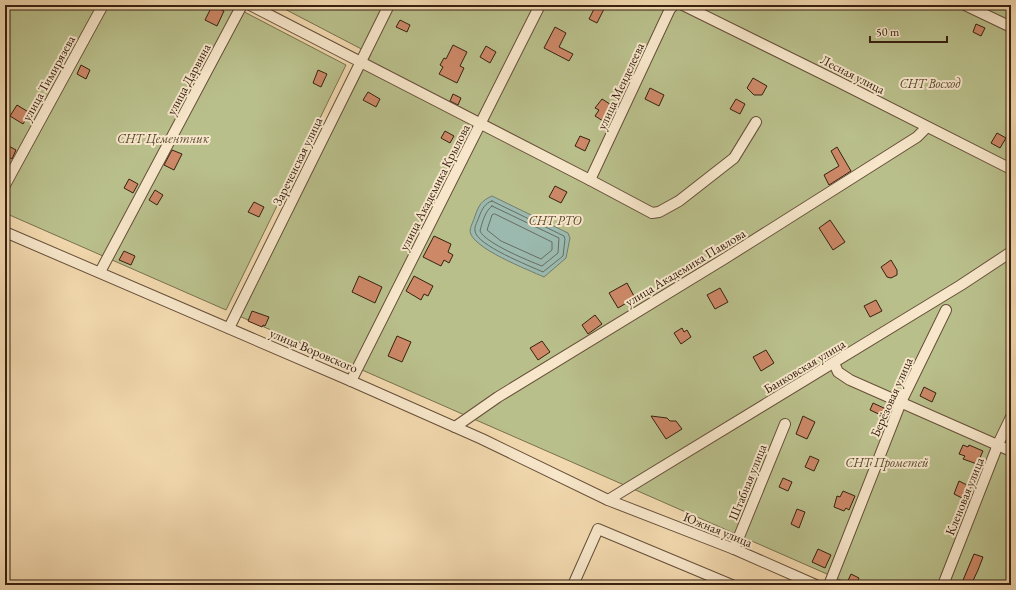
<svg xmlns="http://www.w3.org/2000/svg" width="1016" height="590" viewBox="0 0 1016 590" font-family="'EB Garamond',serif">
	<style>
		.green { fill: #b9bf8b; stroke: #78704e }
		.water { fill: #9bb9af; stroke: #737c6f }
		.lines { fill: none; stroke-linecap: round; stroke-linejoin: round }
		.shore { stroke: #696d60; stroke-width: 1 }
		.building { fill: #cc8867; stroke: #372110 }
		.minor-casing { stroke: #664f38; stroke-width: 12 }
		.minor { stroke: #f7e6ca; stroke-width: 10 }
		.labels { text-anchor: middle; stroke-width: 4; stroke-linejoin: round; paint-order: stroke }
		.street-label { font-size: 13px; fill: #372110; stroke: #f7e6ca }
		.park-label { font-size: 13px; font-style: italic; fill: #58482f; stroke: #f7e6ca }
	</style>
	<rect width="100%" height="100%" fill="#f2d8ae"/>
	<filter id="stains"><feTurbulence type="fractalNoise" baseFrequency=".005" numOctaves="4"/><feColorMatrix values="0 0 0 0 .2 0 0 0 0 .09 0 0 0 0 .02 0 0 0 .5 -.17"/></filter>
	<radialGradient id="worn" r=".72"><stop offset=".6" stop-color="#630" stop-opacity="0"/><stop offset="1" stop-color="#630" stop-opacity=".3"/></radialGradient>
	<g class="green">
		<path d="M 5,5 L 231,5 L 346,65 L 226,310 L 5,213 Z"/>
		<path d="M 277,5 L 1011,5 L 1011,585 L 852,585 L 239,316 L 371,54 Z"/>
	</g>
	<path class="water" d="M 492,196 L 568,233 L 570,238 L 566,258 L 544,277 C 529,270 471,248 470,231 C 470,227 474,220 475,216 C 479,205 481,201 492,196 Z"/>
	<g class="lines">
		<g class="shore">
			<path d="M 492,201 L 564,236 L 565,239 L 563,256 L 543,272 C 530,266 476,245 475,231 C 474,227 478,220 479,217 C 482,209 485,203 492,201 Z"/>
			<path d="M 492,206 L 559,238 L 558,253 L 542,266 C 529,261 485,243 480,231 C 482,223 485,211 492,206 Z"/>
			<path d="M 495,214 L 552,242 L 552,250 L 541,259 L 501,241 L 487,230 L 492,215 Z"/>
		</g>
	</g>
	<g class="building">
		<path d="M 596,5 L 606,5 L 597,23 L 589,19 Z"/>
		<path d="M 212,6 L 224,11 L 217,26 L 205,20 Z"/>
		<path d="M 400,20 L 410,25 L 407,32 L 396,27 Z"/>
		<path d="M 976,24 L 985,28 L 981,36 L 973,32 Z"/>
		<path d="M 555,27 L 566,33 L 559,47 L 573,54 L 569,61 L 544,48 Z"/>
		<path d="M 453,45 L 467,52 L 460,66 L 464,68 L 457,83 L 439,74 L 443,67 L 440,65 L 444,58 L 446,59 Z"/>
		<path d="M 486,46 L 496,52 L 490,63 L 480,57 Z"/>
		<path d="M 81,65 L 90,70 L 86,79 L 77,74 Z"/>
		<path d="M 318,70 L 327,74 L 321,87 L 313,83 Z"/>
		<path d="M 753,78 L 767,86 L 762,95 L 754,95 L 747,88 Z"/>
		<path d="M 650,88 L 664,95 L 659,106 L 645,99 Z"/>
		<path d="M 368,92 L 380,99 L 376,107 L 363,100 Z"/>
		<path d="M 453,94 L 461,98 L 458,105 L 450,101 Z"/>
		<path d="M 602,99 L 613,106 L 603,121 L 595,116 L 599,110 L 595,108 Z"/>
		<path d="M 736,99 L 745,104 L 740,114 L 730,109 Z"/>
		<path d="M 17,105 L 30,113 L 23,124 L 10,116 Z"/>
		<path d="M 445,131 L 454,136 L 450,143 L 441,138 Z"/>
		<path d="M 997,133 L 1006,138 L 1000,148 L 991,143 Z"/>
		<path d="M 580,136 L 590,140 L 585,151 L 575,146 Z"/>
		<path d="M 5,144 L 16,150 L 12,159 L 5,155 Z"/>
		<path d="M 837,147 L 851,171 L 829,185 L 824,175 L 839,166 L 831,151 Z"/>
		<path d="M 172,150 L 182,154 L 174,170 L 164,165 Z"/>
		<path d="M 129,179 L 138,184 L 133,193 L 124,188 Z"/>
		<path d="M 555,186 L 567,192 L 561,203 L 549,197 Z"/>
		<path d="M 155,190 L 163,195 L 157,205 L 149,200 Z"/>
		<path d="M 254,202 L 264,207 L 259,217 L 248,212 Z"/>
		<path d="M 830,220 L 845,242 L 833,250 L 819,228 Z"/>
		<path d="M 434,236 L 451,244 L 448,252 L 453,255 L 449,263 L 444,260 L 441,266 L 423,257 Z"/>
		<path d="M 124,251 L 135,256 L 131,265 L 119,260 Z"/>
		<path d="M 891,260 L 897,270 L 897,275 L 891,278 L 887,277 L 881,267 Z"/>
		<path d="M 359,276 L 382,287 L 375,303 L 352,292 Z"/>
		<path d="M 414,276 L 433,286 L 428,296 L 424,294 L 421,300 L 406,291 Z"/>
		<path d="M 627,283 L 635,298 L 618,308 L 609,293 Z"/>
		<path d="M 720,288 L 728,302 L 715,309 L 707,295 Z"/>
		<path d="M 876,300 L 882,311 L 870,317 L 864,306 Z"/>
		<path d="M 252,311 L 269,317 L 265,326 L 263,325 L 262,327 L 248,321 Z"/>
		<path d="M 595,315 L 602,324 L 588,334 L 582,325 Z"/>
		<path d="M 682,328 L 684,332 L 687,330 L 691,337 L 681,344 L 674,333 Z"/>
		<path d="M 397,336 L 411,342 L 402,362 L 388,356 Z"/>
		<path d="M 542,341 L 550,352 L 538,360 L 530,348 Z"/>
		<path d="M 766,350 L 774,363 L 761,371 L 753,357 Z"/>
		<path d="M 924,387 L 936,393 L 932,402 L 920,396 Z"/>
		<path d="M 873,403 L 886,409 L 883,416 L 870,410 Z"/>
		<path d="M 651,416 L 667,418 L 670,421 L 676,421 L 682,429 L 666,439 Z"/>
		<path d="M 803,416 L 815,422 L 807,439 L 796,434 Z"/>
		<path d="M 963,445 L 968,447 L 969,445 L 983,451 L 977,464 L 963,459 L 965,456 L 959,454 Z"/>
		<path d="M 810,456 L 819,460 L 814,471 L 805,467 Z"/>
		<path d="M 783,478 L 792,482 L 788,491 L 779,487 Z"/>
		<path d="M 959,481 L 971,487 L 966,500 L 954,494 Z"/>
		<path d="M 843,491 L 855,496 L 849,510 L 846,508 L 844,511 L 834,507 L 837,496 L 840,497 Z"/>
		<path d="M 797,509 L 805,512 L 799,528 L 791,524 Z"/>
		<path d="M 818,549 L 831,555 L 825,568 L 812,562 Z"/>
		<path d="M 974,554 L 983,557 L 978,570 L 971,585 L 961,585 Z"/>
		<path d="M 851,574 L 859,578 L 856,585 L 852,585 L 847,583 Z"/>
	</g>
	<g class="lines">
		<g class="minor-casing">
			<g id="minor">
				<path d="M 250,5 L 590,180 L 652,213 L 659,212 L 679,201 L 734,158 L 756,122"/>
				<path d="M 683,5 L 839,82 L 1011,169"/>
				<path d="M 965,5 L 1011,27"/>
				<path d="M 590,180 L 670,9 L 674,5"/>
				<path d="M 5,185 L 103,5"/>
				<path d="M 5,232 L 351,381 L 482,439 L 608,500 L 734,549 L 816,585"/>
				<path d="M 100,272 L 242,5"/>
				<path d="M 229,328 L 389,5"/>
				<path d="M 834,363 L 838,372 L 850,380 L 1011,451"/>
				<path d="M 351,381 L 540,5"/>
				<path d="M 455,427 L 498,397 L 724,259 L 917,137 L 927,127"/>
				<path d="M 608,500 L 961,285 L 1011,252"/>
				<path d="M 734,549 L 785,424"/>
				<path d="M 573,585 L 598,529 L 732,585"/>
				<path d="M 829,585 L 901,402 L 946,310"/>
				<path d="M 943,585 L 999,442 L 1011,417"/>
			</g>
		</g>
		<use href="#minor" class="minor"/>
	</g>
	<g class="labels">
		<g class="street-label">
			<text transform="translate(853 74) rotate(27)" y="5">Лесная улица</text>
			<text transform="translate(48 78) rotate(-61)" y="5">улица Тимирязева</text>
			<text transform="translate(188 79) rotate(-62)" y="5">улица Дарвина</text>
			<text transform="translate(620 86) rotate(-65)" y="5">улица Менделеева</text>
			<text transform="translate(297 161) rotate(-64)" y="5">Зареченская улица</text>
			<text transform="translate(434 187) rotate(-63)" y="5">улица Академика Крылова</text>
			<text transform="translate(685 267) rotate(-31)" y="5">улица Академика Павлова</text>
			<text transform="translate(314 350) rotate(23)" y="5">улица Воровского</text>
			<text transform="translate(804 366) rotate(-31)" y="5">Банковская улица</text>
			<text transform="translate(891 397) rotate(-66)" y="5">Берёзовая улица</text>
			<text transform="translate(747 482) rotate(-68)" y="5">Штабная улица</text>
			<text transform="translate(964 496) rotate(-68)" y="5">Кленовая улица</text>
			<text transform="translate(718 529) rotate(22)" y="5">Южная улица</text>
		</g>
		<g class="park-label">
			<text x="930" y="88">СНТ Восход</text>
			<text x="163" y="143">СНТ Цементник</text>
			<text x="555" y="225">СНТ РТО</text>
			<text x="887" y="467">СНТ Прометей</text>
		</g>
	</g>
	<rect width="1016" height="590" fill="none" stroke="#f2d8ae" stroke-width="20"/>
	<rect x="6" y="6" width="1004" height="578" fill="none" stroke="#372110" stroke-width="2"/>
	<rect x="10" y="10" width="996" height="570" fill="none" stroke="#372110"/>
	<path d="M870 36v6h77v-6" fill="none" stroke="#372110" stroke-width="2"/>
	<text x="876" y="36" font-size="12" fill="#372110" stroke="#f7e6ca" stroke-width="3" paint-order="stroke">50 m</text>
	<rect width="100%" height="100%" filter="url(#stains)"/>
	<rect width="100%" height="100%" fill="url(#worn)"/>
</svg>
